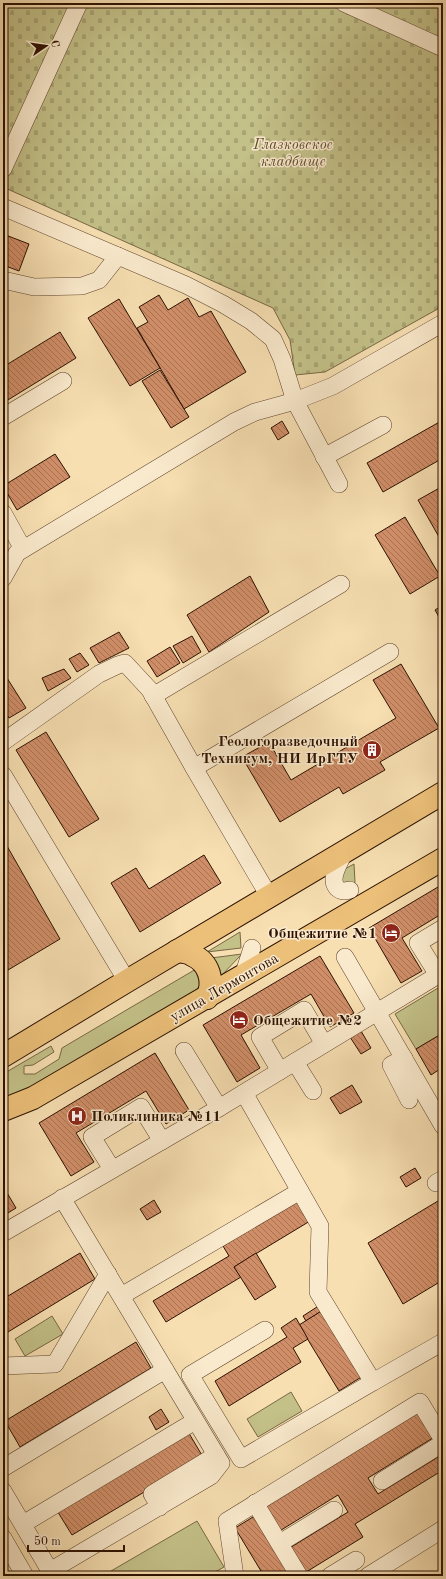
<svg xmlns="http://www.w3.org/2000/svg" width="446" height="1579" viewBox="0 0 446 1579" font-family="'Old Standard TT',serif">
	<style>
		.grass { fill: #c3c088; stroke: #786844 }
		.cemetery { fill: url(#cemetery-stones); stroke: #786844 }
		.building { fill: url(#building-back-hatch); stroke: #2c1100 }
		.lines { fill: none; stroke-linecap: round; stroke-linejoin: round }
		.minor-casing { stroke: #5f442c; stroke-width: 18 }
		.major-casing { stroke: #2c1100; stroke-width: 24 }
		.minor { stroke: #faeacd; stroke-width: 17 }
		.major { stroke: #ecc079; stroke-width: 22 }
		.labels { text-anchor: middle; stroke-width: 3; stroke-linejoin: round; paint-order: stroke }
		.park-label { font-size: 15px; font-style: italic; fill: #614e30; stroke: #faeacd }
		.poi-label { font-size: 15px; font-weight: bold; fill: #2c1100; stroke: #faeacd; text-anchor: end }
		.street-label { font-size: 15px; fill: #2c1100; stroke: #faeacd }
	</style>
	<defs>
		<pattern id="cemetery-stones" width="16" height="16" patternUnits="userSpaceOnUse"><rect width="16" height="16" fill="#c3c088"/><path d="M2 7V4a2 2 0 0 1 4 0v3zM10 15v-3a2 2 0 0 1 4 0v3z" fill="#a8a474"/></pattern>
		<pattern id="building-back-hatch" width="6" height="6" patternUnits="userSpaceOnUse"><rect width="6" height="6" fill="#d08e68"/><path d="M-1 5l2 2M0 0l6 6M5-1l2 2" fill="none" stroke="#a97353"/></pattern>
	</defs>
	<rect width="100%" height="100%" fill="#f7dfb2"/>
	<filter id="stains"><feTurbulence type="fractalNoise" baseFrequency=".005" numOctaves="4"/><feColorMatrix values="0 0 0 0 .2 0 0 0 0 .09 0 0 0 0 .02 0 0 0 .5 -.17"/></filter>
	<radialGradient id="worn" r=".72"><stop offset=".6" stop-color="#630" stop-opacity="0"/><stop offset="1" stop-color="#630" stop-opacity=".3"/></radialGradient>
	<g class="grass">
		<path d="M 354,864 L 355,882 L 353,885 L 342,885 L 341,871 Z"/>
		<path d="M 240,932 L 241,948 L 207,952 Z"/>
		<path d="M 242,954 L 219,978 L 211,958 Z"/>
		<path d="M 196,969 L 198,972 L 200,985 L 194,993 L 19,1096 L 3,1098 L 3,1074 L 51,1046 L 54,1052 L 33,1065 L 24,1066 L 24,1074 L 35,1074 L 59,1059 L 62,1048 Z"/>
		<path d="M 443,985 L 443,1033 L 416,1049 L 395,1014 Z"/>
		<path d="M 52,1316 L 63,1334 L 25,1356 L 15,1339 Z"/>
		<path d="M 291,1392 L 302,1411 L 258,1437 L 247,1419 Z"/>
		<path d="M 197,1521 L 224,1567 L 208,1576 L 114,1576 L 111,1571 Z"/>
	</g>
	<path class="cemetery" d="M 3,3 L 443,3 L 443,306 L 325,372 L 295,375 L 290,340 L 273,308 L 3,187 Z"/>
	<g class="building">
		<path d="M 3,234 L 29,244 L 19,271 L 3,265 Z"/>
		<path d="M 159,295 L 168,310 L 188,298 L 199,317 L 211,311 L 246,372 L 184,409 L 137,328 L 148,322 L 139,307 Z"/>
		<path d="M 119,299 L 160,368 L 130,386 L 88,318 Z"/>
		<path d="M 60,332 L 76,358 L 3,403 L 3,367 Z"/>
		<path d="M 160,370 L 189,417 L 171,428 L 142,381 Z"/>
		<path d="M 443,420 L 443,458 L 383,492 L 367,463 Z"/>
		<path d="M 282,421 L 289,433 L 278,440 L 271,428 Z"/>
		<path d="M 55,454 L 70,477 L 17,510 L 3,486 Z"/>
		<path d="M 443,486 L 443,544 L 418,500 Z"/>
		<path d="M 405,517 L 440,576 L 410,594 L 375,535 Z"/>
		<path d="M 3,528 L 13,537 L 3,543 Z"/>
		<path d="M 250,576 L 269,612 L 209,652 L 187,615 Z"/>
		<path d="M 443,605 L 443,624 L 435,610 Z"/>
		<path d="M 119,632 L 129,648 L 99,663 L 90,648 Z"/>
		<path d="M 192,636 L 201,652 L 183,663 L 173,646 Z"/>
		<path d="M 170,647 L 180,663 L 157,677 L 147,661 Z"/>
		<path d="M 80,653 L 89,665 L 77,672 L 69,659 Z"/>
		<path d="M 401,664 L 439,728 L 380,762 L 385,770 L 343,794 L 339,787 L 280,822 L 242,757 L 269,742 L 291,780 L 396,718 L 373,680 Z"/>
		<path d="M 64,669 L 71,678 L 48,691 L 42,678 Z"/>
		<path d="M 7,678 L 26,708 L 9,718 L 3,709 L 3,680 Z"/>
		<path d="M 46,732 L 99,819 L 69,837 L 16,750 Z"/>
		<path d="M 3,839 L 60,939 L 3,973 Z"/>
		<path d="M 204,855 L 221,883 L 140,932 L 111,883 L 136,868 L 149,889 Z"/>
		<path d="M 443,884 L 443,913 L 402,938 L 422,971 L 401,983 L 369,928 Z"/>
		<path d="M 320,956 L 354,1013 L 330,1027 L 311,994 L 241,1035 L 260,1068 L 237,1082 L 203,1025 Z"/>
		<path d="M 361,1031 L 371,1048 L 361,1054 L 350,1037 Z"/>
		<path d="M 443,1033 L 443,1067 L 431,1075 L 416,1049 Z"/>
		<path d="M 155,1053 L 189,1110 L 166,1124 L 146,1091 L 76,1133 L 94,1162 L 71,1176 L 39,1123 Z"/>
		<path d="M 352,1085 L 362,1102 L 340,1114 L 330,1098 Z"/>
		<path d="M 415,1168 L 421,1178 L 406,1187 L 400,1177 Z"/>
		<path d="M 3,1186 L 16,1208 L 3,1216 Z"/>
		<path d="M 154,1200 L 161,1212 L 147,1220 L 140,1209 Z"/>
		<path d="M 298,1201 L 310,1221 L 234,1267 L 241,1277 L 166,1322 L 153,1301 L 229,1256 L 223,1246 Z"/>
		<path d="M 438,1201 L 443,1210 L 443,1280 L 403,1304 L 368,1243 Z"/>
		<path d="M 80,1253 L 95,1279 L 3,1335 L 3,1299 Z"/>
		<path d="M 256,1253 L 276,1287 L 255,1300 L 234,1267 Z"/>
		<path d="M 320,1305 L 323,1310 L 306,1321 L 303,1316 Z"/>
		<path d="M 323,1310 L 363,1376 L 339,1391 L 299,1325 Z"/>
		<path d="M 296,1318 L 308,1339 L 293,1348 L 301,1362 L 229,1406 L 215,1381 L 287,1337 L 281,1328 Z"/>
		<path d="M 136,1342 L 151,1368 L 20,1447 L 5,1421 Z"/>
		<path d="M 161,1409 L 169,1422 L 156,1430 L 149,1417 Z"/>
		<path d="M 421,1410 L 436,1436 L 368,1478 L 378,1494 L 443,1454 L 443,1470 L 355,1524 L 363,1537 L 303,1574 L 288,1549 L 348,1512 L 338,1495 L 278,1532 L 263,1508 Z"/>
		<path d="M 187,1430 L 203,1457 L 72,1535 L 56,1509 Z"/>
		<path d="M 258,1514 L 290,1576 L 264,1576 L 235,1528 Z"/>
		<path d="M 3,1565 L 10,1576 L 3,1576 Z"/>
	</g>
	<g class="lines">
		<g class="minor-casing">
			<g id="minor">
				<path d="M 344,3 L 443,48"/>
				<path d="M 3,169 L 79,3"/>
				<path d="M 3,207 L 186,285 L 223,304 L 251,321 L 273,339 L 282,359 L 295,401 L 339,484"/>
				<path d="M 3,280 L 34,287 L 82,286 L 99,280 L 118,256"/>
				<path d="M 3,417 L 63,381"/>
				<path d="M 324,457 L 383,425"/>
				<path d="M 3,513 L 23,549"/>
				<path d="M 3,578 L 17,553 L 234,422 L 255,412 L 295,401 L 333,386 L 443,323"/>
				<path d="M 153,696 L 341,584"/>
				<path d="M 3,742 L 99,674 L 118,665 L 125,663 L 150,690 L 194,768 L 269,896"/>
				<path d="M 194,768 L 390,652"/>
				<path d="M 3,775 L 127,981"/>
				<path d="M 345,851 C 341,861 328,878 337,888 C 341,892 345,891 350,890"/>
				<path d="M 345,957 L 443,1126"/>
				<path d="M 438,975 L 418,943 L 443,928"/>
				<path d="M 243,976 L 252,948"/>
				<path d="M 184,1051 L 219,1108"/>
				<path d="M 404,1058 L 391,1065 L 409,1100"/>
				<path d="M 295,1062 L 313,1091"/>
				<path d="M 280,1071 L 260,1037 L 304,1010 L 324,1044"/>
				<path d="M 244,1093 L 320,1226 L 318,1292 L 373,1382 L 443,1342"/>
				<path d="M 112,1169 L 92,1137 L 141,1107 L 162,1141"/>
				<path d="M 436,1183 L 443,1179"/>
				<path d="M 3,1233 L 219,1108 L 443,972"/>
				<path d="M 128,1292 L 300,1191"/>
				<path d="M 265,1330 L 190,1375 L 241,1459 L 373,1382"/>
				<path d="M 3,1366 L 55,1364 L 108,1274"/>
				<path d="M 3,1468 L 165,1370"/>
				<path d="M 382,1481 L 443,1443"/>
				<path d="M 3,1491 L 53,1576"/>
				<path d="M 255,1503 L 299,1576"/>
				<path d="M 160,1507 L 152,1494 L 216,1455"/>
				<path d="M 23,1524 L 195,1421"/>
				<path d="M 3,1538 L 25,1576"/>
				<path d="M 280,1543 L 334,1510"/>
				<path d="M 50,1571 L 211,1476 L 221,1463 L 62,1198"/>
				<path d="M 235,1576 L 227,1521 L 420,1402 L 443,1440"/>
				<path d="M 330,1576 L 356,1560"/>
				<path d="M 368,1576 L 443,1529"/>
			</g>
		</g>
		<g class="major-casing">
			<g id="major">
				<path d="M 177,951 C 182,952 188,952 192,955 C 209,962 215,982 207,998"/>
				<path d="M 3,1056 L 127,981 L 443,793"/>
				<path d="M 3,1110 L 33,1098 L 443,859"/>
			</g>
		</g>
		<use href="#minor" class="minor"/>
		<use href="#major" class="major"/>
	</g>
	<defs>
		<g id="building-disc" transform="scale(1)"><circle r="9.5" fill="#8f2418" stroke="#faeacd"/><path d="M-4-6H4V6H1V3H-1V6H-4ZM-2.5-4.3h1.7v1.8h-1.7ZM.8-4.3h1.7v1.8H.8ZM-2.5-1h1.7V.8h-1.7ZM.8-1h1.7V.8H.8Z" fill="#fff"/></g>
		<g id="hotel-disc" transform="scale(1)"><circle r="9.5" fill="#8f2418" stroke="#faeacd"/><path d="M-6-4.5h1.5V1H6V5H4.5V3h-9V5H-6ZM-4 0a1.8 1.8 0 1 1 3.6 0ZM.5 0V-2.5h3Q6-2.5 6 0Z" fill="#fff"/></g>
		<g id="hospital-disc" transform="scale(1)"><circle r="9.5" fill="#8f2418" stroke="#faeacd"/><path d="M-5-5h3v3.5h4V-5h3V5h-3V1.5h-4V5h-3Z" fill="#fff"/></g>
	</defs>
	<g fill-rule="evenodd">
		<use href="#building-disc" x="372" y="750"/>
		<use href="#hotel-disc" x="391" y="933"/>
		<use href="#hotel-disc" x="239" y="1020"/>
		<use href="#hospital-disc" x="77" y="1116"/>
	</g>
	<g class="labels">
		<g class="park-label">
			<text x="293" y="149">Глазковское<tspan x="293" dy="17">кладбище</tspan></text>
		</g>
		<g class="poi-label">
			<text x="358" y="746">Геологоразведочный<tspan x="358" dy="17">Техникум, НИ ИрГТУ</tspan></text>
			<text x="377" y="938">Общежитие №1</text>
			<text x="253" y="1025" text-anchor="start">Общежитие №2</text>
			<text x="91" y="1121" text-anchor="start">Поликлиника №11</text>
		</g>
		<g class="street-label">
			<text transform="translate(224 987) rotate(-30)" y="5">улица Лермонтова</text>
		</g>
	</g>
	<rect width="446" height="1579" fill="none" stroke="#f7dfb2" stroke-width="16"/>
	<rect x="4" y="4" width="438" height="1571" fill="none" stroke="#2c1100" stroke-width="2"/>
	<rect x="8" y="8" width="430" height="1563" fill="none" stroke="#2c1100"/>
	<g transform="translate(46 46) rotate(77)" stroke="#faeacd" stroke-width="3" paint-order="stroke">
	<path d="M0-3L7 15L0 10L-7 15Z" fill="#2c1100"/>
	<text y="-6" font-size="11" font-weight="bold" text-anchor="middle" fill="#2c1100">С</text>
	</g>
	<path d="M28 1545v6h96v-6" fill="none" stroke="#2c1100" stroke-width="2"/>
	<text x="34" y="1545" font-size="12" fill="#2c1100" stroke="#faeacd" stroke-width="3" paint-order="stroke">50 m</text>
	<rect width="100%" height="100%" filter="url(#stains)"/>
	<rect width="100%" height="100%" fill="url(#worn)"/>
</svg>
